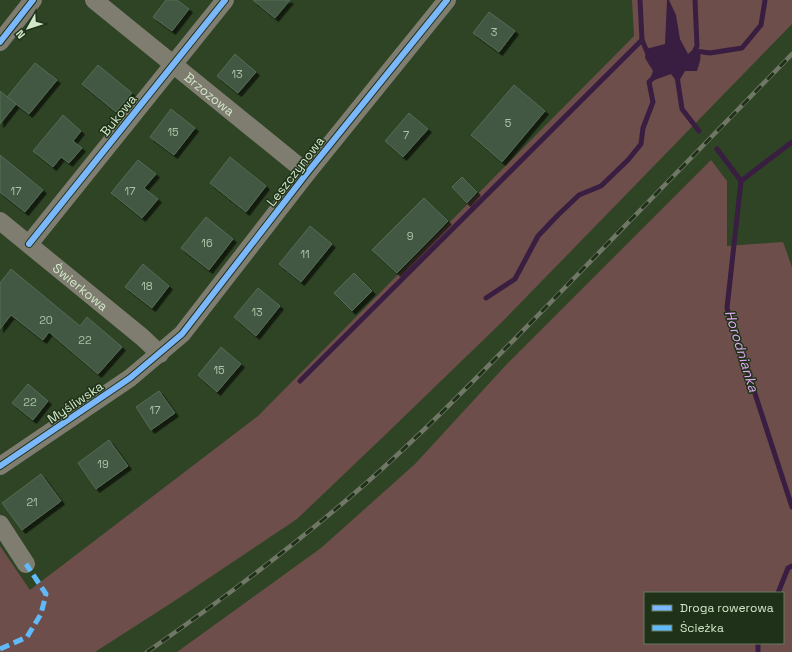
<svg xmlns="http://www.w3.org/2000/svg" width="792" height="652" viewBox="0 0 792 652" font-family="'Space Grotesk',sans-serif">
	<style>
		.green { fill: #6e4e4b; fill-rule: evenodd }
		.water { fill: #391e42 }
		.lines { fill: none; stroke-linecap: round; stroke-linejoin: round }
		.stream { stroke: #391e42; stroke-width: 5 }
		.building { fill: #425843; stroke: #546c56; filter: url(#shadow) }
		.minor { stroke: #7f7d70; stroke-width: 18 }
		.rail-casing { stroke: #717766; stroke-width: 4.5 }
		.rail { stroke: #1f3118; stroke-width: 3; stroke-dasharray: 9; stroke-linecap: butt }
		.quiet { stroke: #60bafa; stroke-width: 5; stroke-dasharray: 10 5; stroke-linecap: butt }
		.cycleway-casing { stroke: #1f3118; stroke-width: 8 }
		.cycleway { stroke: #7ab7fb; stroke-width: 6 }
		.labels { text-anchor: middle; stroke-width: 3; stroke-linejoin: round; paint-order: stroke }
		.number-label { font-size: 11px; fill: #acc3a7 }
		.street-label { font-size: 13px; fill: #d0e7c8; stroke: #1f3118 }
		.water-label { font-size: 14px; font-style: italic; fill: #dda8ef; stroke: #1f3118 }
	</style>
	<defs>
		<filter id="shadow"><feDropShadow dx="3.5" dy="3.5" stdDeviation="0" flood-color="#0009"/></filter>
	</defs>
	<rect width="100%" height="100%" fill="#2e4424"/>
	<g class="green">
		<path d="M 632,0 L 792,0 L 792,24 L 503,321 L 383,437 L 297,519 L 179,598 L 95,652 L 0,652 L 0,546 L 30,590 L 258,416 L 634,36 Z"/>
		<path d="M 711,160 L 727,181 L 727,246 L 783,242 L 792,267 L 792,652 L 177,652 L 321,548 L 415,464 L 506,365 ZM 645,593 L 783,593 L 783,643 L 645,643 Z"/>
	</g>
	<path class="water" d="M 667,0 L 669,0 L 676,15 L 680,39 L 688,54 L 697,46 C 703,56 700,61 697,71 L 685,71 L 678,83 L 671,74 L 649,82 L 653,71 L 645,58 L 646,49 L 665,44 Z"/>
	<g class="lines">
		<g class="stream">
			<path d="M 640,0 L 642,40 L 648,54"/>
			<path d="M 695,0 L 697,46 L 695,50"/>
			<path d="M 695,51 L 710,53 L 742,48 L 761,25 L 765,0"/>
			<path d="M 677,76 L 682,109 L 699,131"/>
			<path d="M 717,149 L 741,181 L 727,308 L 792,507"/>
			<path d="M 741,181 L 792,142"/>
			<path d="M 486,298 L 515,279 L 538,236 L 558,215 L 579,195 L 601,186 L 628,160 L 641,144 L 643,128 L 653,102 L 649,82 L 654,77"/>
			<path d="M 300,381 L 642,40"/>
			<path d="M 778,593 L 788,568 L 792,566"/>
			<path d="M 758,652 L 758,643"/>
		</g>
	</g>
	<g class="building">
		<path d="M 166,0 L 177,0 L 189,9 L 172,31 L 153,17 Z"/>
		<path d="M 253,0 L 290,0 L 275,18 Z"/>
		<path d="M 489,12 L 515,31 L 499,52 L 473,33 Z"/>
		<path d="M 235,54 L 256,72 L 238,93 L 217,76 Z"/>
		<path d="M 35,63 L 57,80 L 29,114 L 7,97 Z"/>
		<path d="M 98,65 L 132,93 L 116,112 L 82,84 Z"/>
		<path d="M 514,85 L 545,111 L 502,162 L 471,135 Z"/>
		<path d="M 0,91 L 16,104 L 0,124 Z"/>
		<path d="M 171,109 L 195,128 L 174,155 L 150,137 Z"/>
		<path d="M 409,113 L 428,129 L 403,157 L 385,141 Z"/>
		<path d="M 63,115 L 81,131 L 73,141 L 82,148 L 69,163 L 61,157 L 53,167 L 33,151 Z"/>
		<path d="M 0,155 L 43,190 L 25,212 L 0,192 Z"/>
		<path d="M 230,157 L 266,186 L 246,212 L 210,183 Z"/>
		<path d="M 138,160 L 156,174 L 144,188 L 158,199 L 142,218 L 111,193 Z"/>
		<path d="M 462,177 L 477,192 L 467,203 L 452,187 Z"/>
		<path d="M 424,198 L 448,221 L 397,273 L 372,250 Z"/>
		<path d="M 206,217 L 233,239 L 209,270 L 181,248 Z"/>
		<path d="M 310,226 L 332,244 L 301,282 L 279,264 Z"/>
		<path d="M 143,264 L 169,286 L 152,308 L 125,287 Z"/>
		<path d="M 11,269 L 80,326 L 87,317 L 122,347 L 98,374 L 49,332 L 43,340 L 11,315 L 0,329 L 0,283 Z"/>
		<path d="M 354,273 L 372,291 L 352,311 L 334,293 Z"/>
		<path d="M 258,288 L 280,306 L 256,336 L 234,317 Z"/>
		<path d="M 221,347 L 241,364 L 217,392 L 198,375 Z"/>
		<path d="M 28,384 L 48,401 L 33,420 L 12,403 Z"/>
		<path d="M 159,391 L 175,413 L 151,430 L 136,407 Z"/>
		<path d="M 109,440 L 128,466 L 96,489 L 78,463 Z"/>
		<path d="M 41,474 L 61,501 L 22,530 L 2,503 Z"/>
	</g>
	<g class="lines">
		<g class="minor">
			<path id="s1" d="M 94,0 L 307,173"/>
			<path d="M 0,42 L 33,0"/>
			<path id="s2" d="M 0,221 L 142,337 L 160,354"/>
			<path d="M 29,244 L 225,0"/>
			<path d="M 0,466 L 130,378 L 182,334 L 307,173 L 447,0"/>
			<path d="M 0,524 L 26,564"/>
		</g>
		<g class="rail-casing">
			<path id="rail" d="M 147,652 C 222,600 295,545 364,485 C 430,427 490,364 551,302 C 631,219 712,137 792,54"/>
		</g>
		<use href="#rail" class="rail"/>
		<path class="quiet" d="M 0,649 L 27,637 L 41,614 L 46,594 L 26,564"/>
		<g class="cycleway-casing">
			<g id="cycleway">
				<path d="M 0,42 L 33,0"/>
				<path d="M 29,244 L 225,0"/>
				<path d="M 0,466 L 130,378 L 182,334 L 307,173 L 447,0"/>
			</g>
		</g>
		<use href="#cycleway" class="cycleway"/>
	</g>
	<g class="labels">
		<g class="number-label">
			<text x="494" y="36">3</text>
			<text x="237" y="78">13</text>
			<text x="508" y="127">5</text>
			<text x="173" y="136">15</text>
			<text x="406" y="139">7</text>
			<text x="16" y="195">17</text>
			<text x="130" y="195">17</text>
			<text x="410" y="240">9</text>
			<text x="207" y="247">16</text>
			<text x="305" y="258">11</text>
			<text x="147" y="290">18</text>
			<text x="257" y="316">13</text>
			<text x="46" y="324">20</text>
			<text x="85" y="344">22</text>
			<text x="219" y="374">15</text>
			<text x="30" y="406">22</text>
			<text x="155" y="414">17</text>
			<text x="103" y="468">19</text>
			<text x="32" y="506">21</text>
		</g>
		<g class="street-label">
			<text dy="5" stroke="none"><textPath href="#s1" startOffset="149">Brzozowa</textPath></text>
			<text transform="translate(118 115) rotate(-51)" y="5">Bukowa</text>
			<text transform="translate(295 171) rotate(-52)" y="5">Leszczynowa</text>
			<text dy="5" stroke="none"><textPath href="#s2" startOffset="104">Świerkowa</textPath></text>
			<text transform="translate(75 402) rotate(-34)" y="5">Myśliwska</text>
		</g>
		<g class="water-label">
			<text transform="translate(742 351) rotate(73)" y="5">Horodnianka</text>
		</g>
	</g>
	<rect x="644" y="592" width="140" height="52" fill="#1f3118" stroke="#667a5e"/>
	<rect x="652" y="605" width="20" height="6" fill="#7ab7fb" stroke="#667a5e"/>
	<text x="680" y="612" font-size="12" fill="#d0e7c8">Droga rowerowa</text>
	<rect x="652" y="625" width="20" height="6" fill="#60bafa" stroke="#667a5e"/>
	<text x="680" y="632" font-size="12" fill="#d0e7c8">Ścieżka</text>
	<g transform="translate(28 28) rotate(231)" stroke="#1f3118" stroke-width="3" paint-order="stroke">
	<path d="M0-3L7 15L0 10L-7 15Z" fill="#d0e7c8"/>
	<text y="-6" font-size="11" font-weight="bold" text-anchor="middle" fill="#d0e7c8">N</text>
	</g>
</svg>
